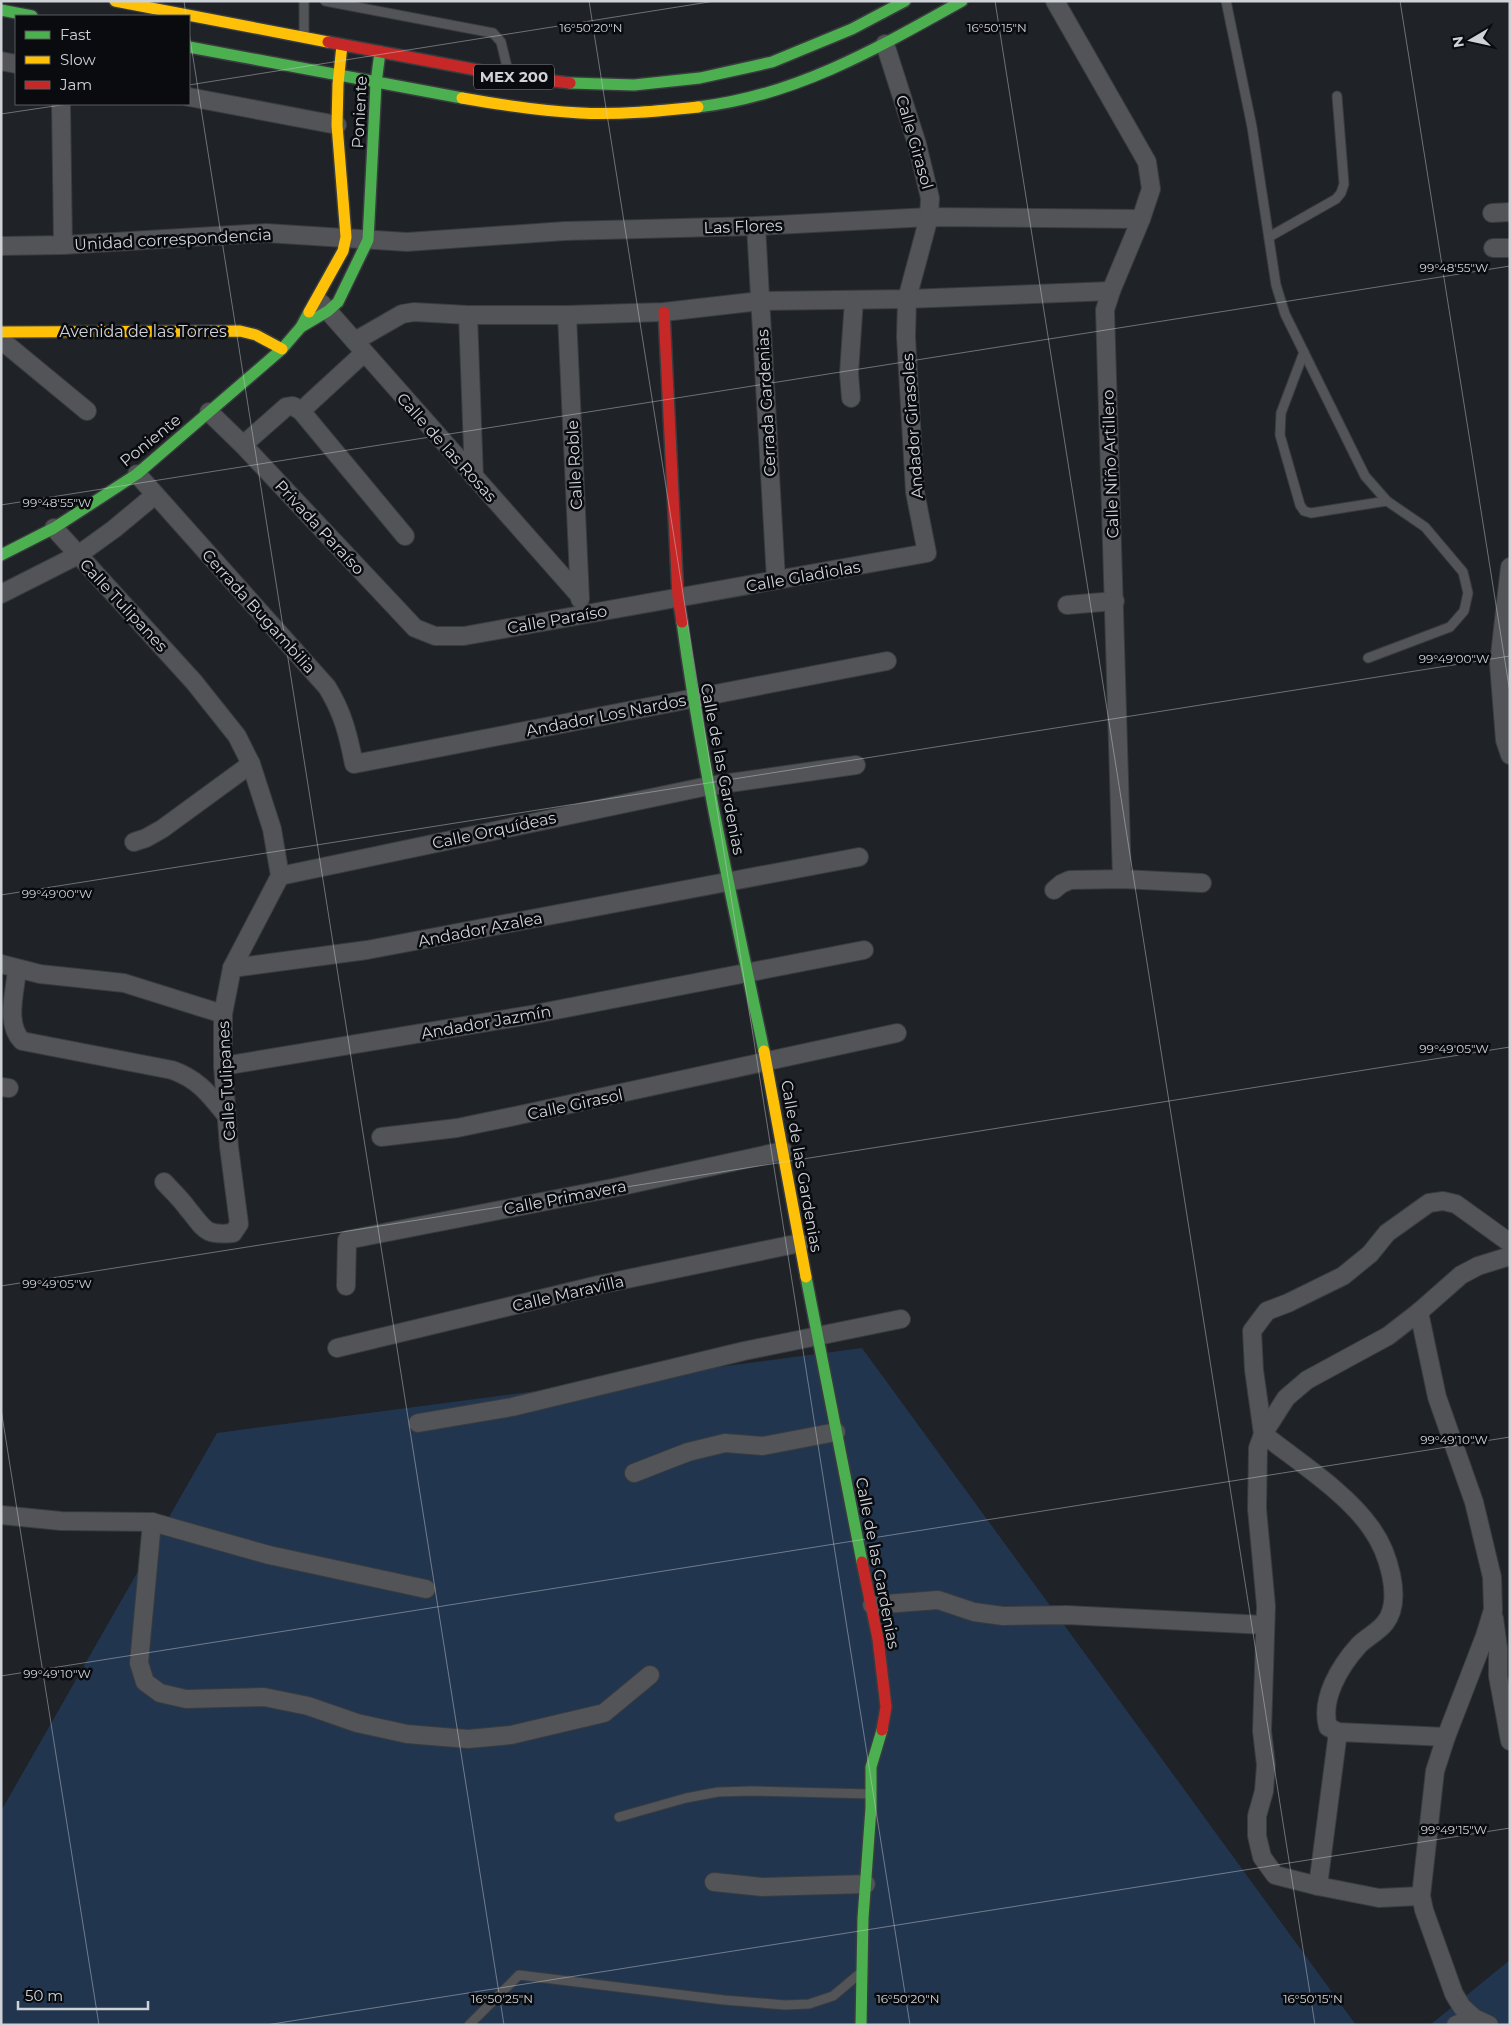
<svg xmlns="http://www.w3.org/2000/svg" width="1511" height="2026" viewBox="0 0 1511 2026" font-family="Montserrat,sans-serif">
	<style>
		.green { fill: #22354f }
		.lines { fill: none; stroke-linecap: round; stroke-linejoin: round }
		.lane-casing { stroke: #393c3f; stroke-width: 11 }
		.street-casing { stroke: #393c3f; stroke-width: 20 }
		.fast-casing { stroke: #393c3f; stroke-width: 14 }
		.slow-casing { stroke: #393c3f; stroke-width: 14 }
		.jam-casing { stroke: #393c3f; stroke-width: 14 }
		.lane { stroke: #525457; stroke-width: 9 }
		.street { stroke: #525457; stroke-width: 18 }
		.fast { stroke: #4caf50; stroke-width: 11 }
		.slow { stroke: #ffc107; stroke-width: 11 }
		.jam { stroke: #c62828; stroke-width: 11 }
		.ticks { fill: none; stroke: #cfd3d8; stroke-width: 1; stroke-opacity: 0.45 }
		.labels { text-anchor: middle; stroke-width: 5; stroke-linejoin: round; paint-order: stroke }
		.shield { fill: #090b0f; stroke: #94979c; stroke-width: 1 }
		.shield-label { font-size: 15px; font-weight: bold; fill: #cfd3d8 }
		.street-label { font-size: 16px; fill: #cfd3d8; stroke: #090b0f }
		.ticks-label { font-size: 12px; text-anchor: middle; fill: #cfd3d8; stroke: #090b0f; stroke-width: 5; stroke-linejoin: round; paint-order: stroke }
	</style>
	<rect width="100%" height="100%" fill="#1f2226"/>
	<g class="green">
		<path d="M 862,1348 L 1356,2025 L 1,2025 L 1,1811 L 217,1433 Z"/>
		<path d="M 1510,1960 L 1510,2025 L 1430,2025 Z"/>
	</g>
	<g class="lines">
		<g class="lane-casing">
			<g id="lane">
				<path d="M 325,1 L 493,33 L 501,42 L 508,71"/>
				<path d="M 1226,1 L 1252,127 L 1276,285 L 1285,314 L 1365,476 L 1387,501 L 1425,527 L 1463,572 L 1468,593 L 1464,611 L 1450,627 L 1368,658"/>
				<path d="M 304,34 L 304,1"/>
				<path d="M 1269,237 L 1336,199 L 1341,193 L 1344,184 L 1337,96"/>
				<path d="M 1304,352 L 1281,413 L 1280,435 L 1300,505 L 1304,511 L 1311,513 L 1387,501"/>
				<path d="M 619,1817 L 686,1798 L 718,1792 L 751,1791 L 871,1794"/>
				<path d="M 469,2025 L 519,1975 L 724,2000 L 785,2005 L 809,2004 L 833,1996 L 858,1975"/>
			</g>
		</g>
		<g class="street-casing">
			<g id="street">
				<path d="M 1055,1 L 1147,162 L 1151,189 L 1141,219 L 1111,291 L 1105,310 L 1122,879"/>
				<path d="M 1,61 L 16,64"/>
				<path d="M 189,97 L 337,125"/>
				<path d="M 61,104 L 63,245"/>
				<path d="M 1492,213 L 1510,212"/>
				<path d="M 756,226 L 776,580"/>
				<path d="M 1,246 L 63,245 L 266,233 L 407,242 L 565,231 L 756,226 L 929,217 L 1141,219"/>
				<path d="M 1493,248 L 1510,248"/>
				<path d="M 321,303 L 579,595"/>
				<path d="M 468,315 L 474,477"/>
				<path d="M 567,315 L 580,599"/>
				<path d="M 1,340 L 87,411"/>
				<path d="M 355,341 L 402,314 L 414,312 L 468,315 L 567,315 L 664,312 L 760,301 L 907,299 L 1111,291"/>
				<path d="M 851,398 L 849,373 L 854,300"/>
				<path d="M 301,411 L 364,353"/>
				<path d="M 209,412 L 243,445 L 415,628 L 435,636 L 464,636 L 927,553 L 915,492 L 906,337 L 907,299 L 929,217 L 930,198 L 917,144 L 885,44"/>
				<path d="M 243,445 L 286,407 L 293,406 L 301,411 L 405,536"/>
				<path d="M 137,474 L 327,687 C 343,713 348,734 354,764 L 887,661"/>
				<path d="M 54,528 L 194,682 L 237,736 L 251,764 L 272,829 L 280,876 L 232,968 L 223,1014 L 223,1066 L 229,1147 L 239,1224 L 233,1233 C 204,1236 205,1229 188,1209 C 181,1199 172,1191 164,1182"/>
				<path d="M 1510,567 L 1499,664 L 1505,740 L 1510,755"/>
				<path d="M 1,594 L 78,555 L 114,529 L 155,495"/>
				<path d="M 1067,605 L 1115,601"/>
				<path d="M 134,842 L 146,838 L 162,829 L 251,764"/>
				<path d="M 280,876 L 708,786 L 856,765"/>
				<path d="M 1054,890 L 1061,884 L 1070,880 L 1122,879 L 1202,883"/>
				<path d="M 1,964 L 40,974 L 124,983 L 223,1014"/>
				<path d="M 232,968 L 367,950 L 859,857"/>
				<path d="M 17,970 C 15,992 5,1024 22,1041 L 172,1070 C 198,1079 209,1094 226,1115"/>
				<path d="M 223,1066 L 530,1015 L 864,950"/>
				<path d="M 1,1087 L 9,1088"/>
				<path d="M 381,1137 L 457,1128 L 515,1116 L 897,1033"/>
				<path d="M 346,1286 L 347,1240 L 613,1188 L 783,1151"/>
				<path d="M 1419,1312 L 1437,1397 L 1474,1502 L 1492,1577 L 1493,1610 L 1485,1636 L 1446,1737 L 1435,1771 L 1421,1896 L 1424,1910 L 1454,1994 L 1462,2007 L 1474,2018 L 1489,2025"/>
				<path d="M 337,1348 L 598,1285 L 800,1243"/>
				<path d="M 418,1423 L 512,1407 L 744,1351 L 901,1319"/>
				<path d="M 634,1473 L 688,1452 L 725,1443 L 763,1446 L 836,1432"/>
				<path d="M 1,1515 L 61,1521 L 152,1522 L 269,1555 L 426,1589"/>
				<path d="M 152,1522 L 139,1663 L 145,1682 L 160,1693 L 186,1699 L 264,1697 L 308,1706 L 357,1723 L 407,1734 L 468,1739 L 511,1735 L 604,1713 L 650,1675"/>
				<path d="M 872,1605 L 938,1600 L 974,1612 L 1003,1616 L 1067,1615 L 1265,1625"/>
				<path d="M 1494,1618 L 1498,1648 L 1498,1676 L 1510,1741"/>
				<path d="M 1446,1737 L 1338,1732 L 1328,1727 C 1320,1699 1340,1666 1359,1645 C 1367,1637 1378,1632 1385,1623 C 1404,1599 1387,1550 1371,1528 C 1347,1493 1296,1460 1263,1434 L 1254,1370 L 1252,1331 L 1267,1311 L 1288,1303 L 1343,1276 L 1370,1254 L 1387,1233 L 1429,1203 L 1443,1201 L 1456,1204 L 1510,1243"/>
				<path d="M 714,1882 L 762,1887 L 866,1884"/>
				<path d="M 1318,1886 L 1338,1732"/>
				<path d="M 1421,1896 L 1379,1898 L 1318,1886 L 1275,1875 L 1262,1857 L 1257,1836 L 1257,1816 L 1264,1791 L 1266,1765 L 1262,1731 L 1266,1606 L 1257,1509 L 1258,1448 L 1263,1434 L 1286,1398 L 1307,1380 L 1388,1336 L 1419,1312 L 1461,1275 L 1478,1266 L 1510,1256"/>
				<path d="M 1456,2025 L 1474,2018"/>
			</g>
		</g>
		<g class="fast-casing">
			<g id="fast">
				<path d="M 1,10 L 32,16"/>
				<path d="M 189,47 L 462,98"/>
				<path d="M 570,83 L 634,85 L 700,78 L 772,62 L 852,29 L 905,1"/>
				<path d="M 698,107 C 795,96 878,48 962,1"/>
				<path d="M 301,327 L 328,311 L 338,302 L 368,240 L 376,83 L 380,52"/>
				<path d="M 1,555 L 54,528 L 137,474 L 282,349 L 301,327 L 309,312"/>
				<path d="M 682,622 C 702,767 734,909 764,1051"/>
				<path d="M 806,1277 L 862,1562"/>
				<path d="M 861,2025 L 863,1918 L 871,1808 L 871,1767 L 882,1730"/>
			</g>
		</g>
		<g class="slow-casing">
			<g id="slow">
				<path d="M 115,1 L 328,42"/>
				<path d="M 462,98 C 501,105 541,111 580,113 C 619,115 660,111 698,107"/>
				<path d="M 309,312 L 343,251 L 346,237 L 337,125 L 338,84 L 342,45"/>
				<path d="M 1,332 L 240,331 L 256,335 L 282,349"/>
				<path d="M 764,1051 L 806,1277"/>
			</g>
		</g>
		<g class="jam-casing">
			<g id="jam">
				<path d="M 328,42 L 509,76 L 570,83"/>
				<path d="M 664,312 L 678,597 L 682,622"/>
				<path d="M 862,1562 L 878,1639 L 886,1707 L 882,1730"/>
			</g>
		</g>
		<use href="#lane" class="lane"/>
		<use href="#street" class="street"/>
		<use href="#fast" class="fast"/>
		<use href="#slow" class="slow"/>
		<use href="#jam" class="jam"/>
	</g>
	<path class="ticks" d="M 184,1 L 186,16M 589,1 L 910,2025M 995,1 L 1315,2025M 1400,1 L 1510,693M 189,32 L 504,2025M 189,85 L 715,1M 1,114 L 68,104M 1,505 L 1510,266M 1,895 L 1510,656M 1,1286 L 1510,1047M 1,1409 L 99,2025M 1,1676 L 1510,1437M 266,2025 L 1510,1828"/>
	<g class="labels">
		<rect class="shield" x="474" y="64.5" width="80" height="25" rx="4"/>
		<g class="shield-label">
			<text x="514" y="82">MEX 200</text>
		</g>
		<g class="street-label">
			<text transform="translate(359 112) rotate(-87)" y="6">Poniente</text>
			<text transform="translate(915 142) rotate(74)" y="6">Calle Girasol</text>
			<text transform="translate(743 226) rotate(-2)" y="6">Las Flores</text>
			<text transform="translate(173 239) rotate(-3)" y="6">Unidad correspondencia</text>
			<text x="143" y="337">Avenida de las Torres</text>
			<text transform="translate(766 403) rotate(-93)" y="6">Cerrada Gardenias</text>
			<text transform="translate(912 426) rotate(-94)" y="6">Andador Girasoles</text>
			<text transform="translate(150 440) rotate(-39)" y="6">Poniente</text>
			<text transform="translate(447 447) rotate(48)" y="6">Calle de las Rosas</text>
			<text transform="translate(1110 464) rotate(-92)" y="6">Calle Niño Artillero</text>
			<text transform="translate(574 465) rotate(-93)" y="6">Calle Roble</text>
			<text transform="translate(320 527) rotate(47)" y="6">Privada Paraíso</text>
			<text transform="translate(803 576) rotate(-10)" y="6">Calle Gladiolas</text>
			<text transform="translate(124 605) rotate(47)" y="6">Calle Tulipanes</text>
			<text transform="translate(259 611) rotate(48)" y="6">Cerrada Bugambilia</text>
			<text transform="translate(557 619) rotate(-10)" y="6">Calle Paraíso</text>
			<text transform="translate(606 715) rotate(-11)" y="6">Andador Los Nardos</text>
			<text transform="translate(723 769) rotate(79)" y="6">Calle de las Gardenias</text>
			<text transform="translate(494 830) rotate(-12)" y="6">Calle Orquídeas</text>
			<text transform="translate(480 929) rotate(-11)" y="6">Andador Azalea</text>
			<text transform="translate(486 1022) rotate(-10)" y="6">Andador Jazmín</text>
			<text transform="translate(226 1081) rotate(-93)" y="6">Calle Tulipanes</text>
			<text transform="translate(575 1104) rotate(-12)" y="6">Calle Girasol</text>
			<text transform="translate(802 1166) rotate(80)" y="6">Calle de las Gardenias</text>
			<text transform="translate(565 1197) rotate(-11)" y="6">Calle Primavera</text>
			<text transform="translate(568 1293) rotate(-13)" y="6">Calle Maravilla</text>
			<text transform="translate(878 1563) rotate(79)" y="6">Calle de las Gardenias</text>
		</g>
	</g>
	<g class="ticks-label">
		<text x="591" y="32">16°50'20"N</text>
		<text x="997" y="32">16°50'15"N</text>
		<text x="1454" y="272">99°48'55"W</text>
		<text x="57" y="507">99°48'55"W</text>
		<text x="1454" y="663">99°49'00"W</text>
		<text x="57" y="898">99°49'00"W</text>
		<text x="1454" y="1053">99°49'05"W</text>
		<text x="57" y="1288">99°49'05"W</text>
		<text x="1454" y="1444">99°49'10"W</text>
		<text x="57" y="1678">99°49'10"W</text>
		<text x="1454" y="1834">99°49'15"W</text>
		<text x="502" y="2003">16°50'25"N</text>
		<text x="908" y="2003">16°50'20"N</text>
		<text x="1313" y="2003">16°50'15"N</text>
	</g>
	<rect width="1511" height="2026" fill="none" stroke="#cfd3d8" stroke-width="5"/>
	<rect x="15" y="15" width="175" height="90" fill="#090b0f" stroke="#585b5f"/>
	<rect x="25" y="31" width="25" height="8" fill="#4caf50" stroke="#585b5f"/>
	<text x="60" y="40" font-size="15" fill="#cfd3d8">Fast</text>
	<rect x="25" y="56" width="25" height="8" fill="#ffc107" stroke="#585b5f"/>
	<text x="60" y="65" font-size="15" fill="#cfd3d8">Slow</text>
	<rect x="25" y="81" width="25" height="8" fill="#c62828" stroke="#585b5f"/>
	<text x="60" y="90" font-size="15" fill="#cfd3d8">Jam</text>
	<g transform="translate(1471 40) rotate(261)" stroke="#090b0f" stroke-width="4" paint-order="stroke">
	<path d="M0-4L9 19L0 12L-9 19Z" fill="#cfd3d8"/>
	<text y="-8" font-size="14" font-weight="bold" text-anchor="middle" fill="#cfd3d8">N</text>
	</g>
	<path d="M18 2001v8h130v-8" fill="none" stroke="#cfd3d8" stroke-width="2.5"/>
	<text x="25" y="2001" font-size="15" fill="#cfd3d8" stroke="#090b0f" stroke-width="4" paint-order="stroke">50 m</text>
</svg>
